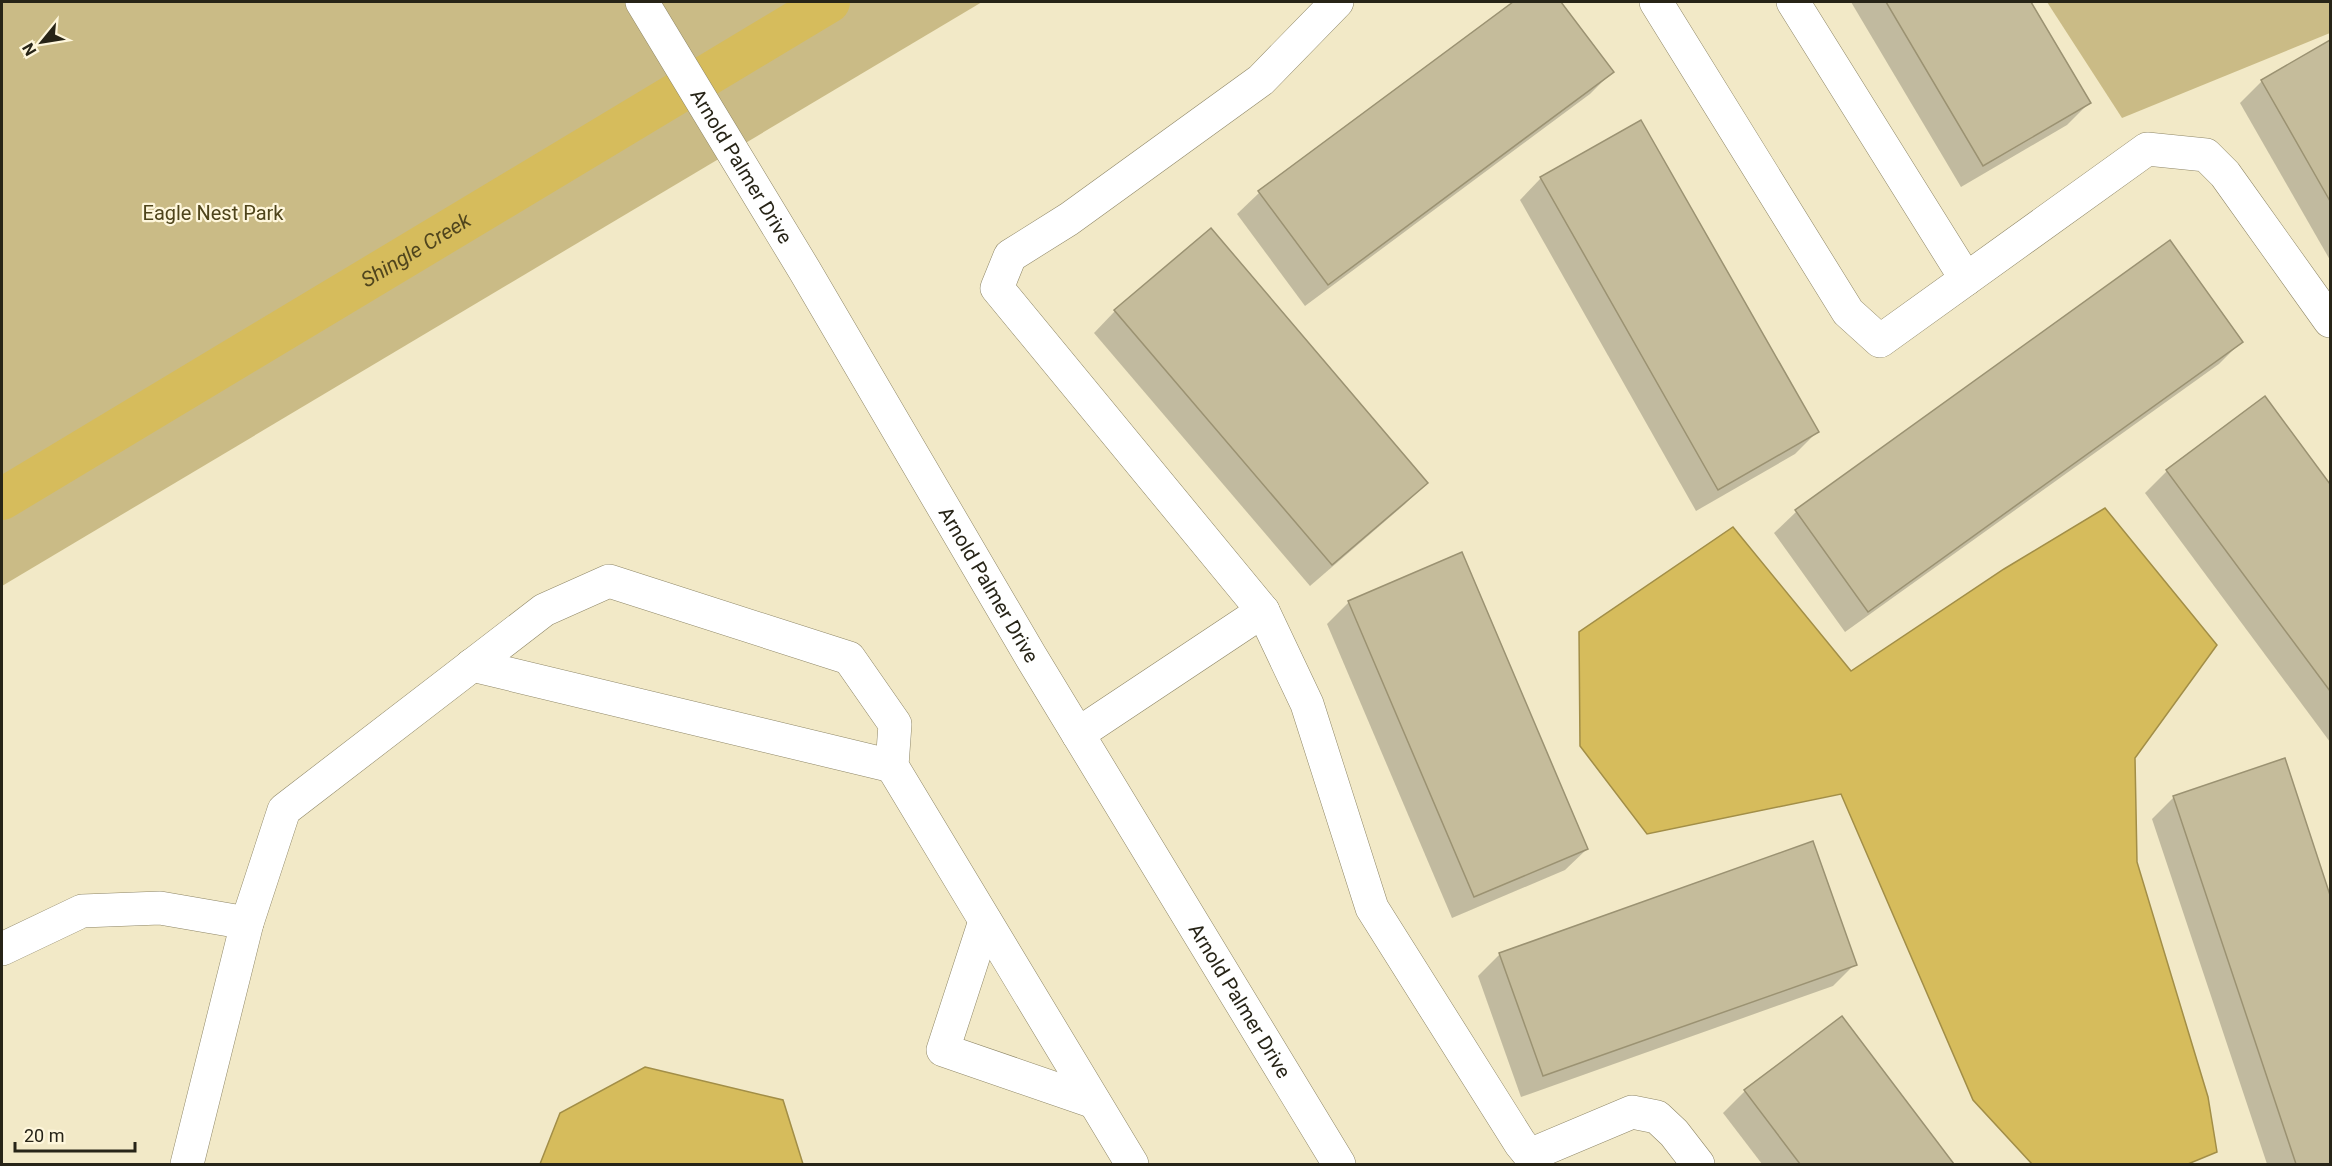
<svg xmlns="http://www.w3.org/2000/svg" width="2332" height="1166" viewBox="0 0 2332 1166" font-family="Roboto,sans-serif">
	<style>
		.green { fill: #cabb86 }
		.water { fill: #d6bc5c; stroke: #a28e47; stroke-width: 1.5 }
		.shadow { fill: #0003 }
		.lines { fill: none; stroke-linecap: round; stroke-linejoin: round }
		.canal { stroke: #d6bc5c; stroke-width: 42 }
		.building { fill: #c5bc9b; stroke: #9b9272; stroke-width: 1.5 }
		.minor-casing { stroke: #8e8666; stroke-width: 34 }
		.minor { stroke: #fff; stroke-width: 33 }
		.labels { text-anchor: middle; stroke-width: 4.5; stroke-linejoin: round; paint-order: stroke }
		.street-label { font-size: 20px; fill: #272417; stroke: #fef6db }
		.park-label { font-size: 20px; fill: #4e441b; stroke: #fef6db }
		.water-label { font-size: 21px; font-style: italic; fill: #50451d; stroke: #fef6db }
	</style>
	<rect width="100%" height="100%" fill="#f2e9c7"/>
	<g class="green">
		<path d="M 2,2 L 982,2 L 2,586 Z"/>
		<path d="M 2047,2 L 2330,2 L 2330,33 L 2122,118 Z"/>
	</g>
	<g class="water">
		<path d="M 2105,508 L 2217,645 L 2135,758 L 2137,862 L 2208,1097 L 2217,1152 L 2188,1164 L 2032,1164 L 1973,1100 L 1841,794 L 1647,834 L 1580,746 L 1579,632 L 1733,527 L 1851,671 L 2004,569 Z"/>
		<path d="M 645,1067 L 783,1100 L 803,1164 L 540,1164 L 560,1113 Z"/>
	</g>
	<g class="shadow">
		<path d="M 1516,2 L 1559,2 L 1612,72 L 1590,94 L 1305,306 L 1237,214 L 1259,193 Z"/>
		<path d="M 1851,2 L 2029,2 L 2089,103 L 2067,125 L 1961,187 Z"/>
		<path d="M 2330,42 L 2330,260 L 2240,103 L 2262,81 Z"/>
		<path d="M 1541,178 L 1817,432 L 1795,454 L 1696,511 L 1520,200 Z"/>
		<path d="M 2170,242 L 2241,342 L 2219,364 L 1845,632 L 1774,533 L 1796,512 Z"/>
		<path d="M 1115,311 L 1426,482 L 1405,504 L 1310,586 L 1094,333 Z"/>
		<path d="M 2265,398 L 2330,487 L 2330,742 L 2145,493 L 2167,471 Z"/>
		<path d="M 1461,554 L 1587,849 L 1565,870 L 1452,918 L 1327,624 L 1349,602 Z"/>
		<path d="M 2284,760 L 2330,899 L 2330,1164 L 2267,1164 L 2152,819 L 2174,797 Z"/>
		<path d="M 1813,843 L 1855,964 L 1833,986 L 1521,1097 L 1478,976 L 1499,955 Z"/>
		<path d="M 1841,1018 L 1953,1164 L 1762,1164 L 1723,1113 L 1745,1091 Z"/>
	</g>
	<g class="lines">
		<path class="canal" id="s1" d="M 2,499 L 829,2"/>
	</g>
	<g class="building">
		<path d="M 1513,2 L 1561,2 L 1614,72 L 1328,285 L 1258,191 Z"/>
		<path d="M 1886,2 L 2031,2 L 2091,103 L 1983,166 Z"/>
		<path d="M 2330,40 L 2330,201 L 2261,80 Z"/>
		<path d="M 1641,120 L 1819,432 L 1718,490 L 1540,177 Z"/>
		<path d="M 1211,228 L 1428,483 L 1332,565 L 1114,310 Z"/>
		<path d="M 2170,240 L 2243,342 L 1868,612 L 1795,510 Z"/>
		<path d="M 2265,396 L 2330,484 L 2330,691 L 2166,470 Z"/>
		<path d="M 1462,552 L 1588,849 L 1474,897 L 1348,601 Z"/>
		<path d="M 2285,758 L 2330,895 L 2330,1164 L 2296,1164 L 2173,796 Z"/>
		<path d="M 1813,841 L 1857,965 L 1543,1076 L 1499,953 Z"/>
		<path d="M 1842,1016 L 1954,1164 L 1800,1164 L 1744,1090 Z"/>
	</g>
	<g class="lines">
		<g class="minor-casing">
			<g id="minor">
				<path id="s2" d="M 642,2 L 805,271 L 1030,655 L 1339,1164"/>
				<path d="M 1337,2 L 1261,80 L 1069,219 L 1010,256 L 997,288 L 1263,611 L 1307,704 L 1372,908 L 1520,1143 L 1537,1164"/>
				<path d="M 1656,2 L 1848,312 L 1880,341 L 2147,149 L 2206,155 L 2225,174 L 2330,321"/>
				<path d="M 1793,2 L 1966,279"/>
				<path d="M 472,665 L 892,766"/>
				<path d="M 1078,734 L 1263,611"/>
				<path d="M 985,921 L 943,1050 L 1094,1102"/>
				<path d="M 2,949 L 82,911 L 160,908 L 247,923"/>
				<path d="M 1530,1155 L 1632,1112 L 1657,1117 L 1674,1133 L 1698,1164"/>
				<path d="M 187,1164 L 247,923 L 284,810 L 544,610 L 609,581 L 849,658 L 895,724 L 892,766 L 1132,1164"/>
			</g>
		</g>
		<use href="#minor" class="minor"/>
	</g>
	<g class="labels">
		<g class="street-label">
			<text dy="7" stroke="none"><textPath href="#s2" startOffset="192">Arnold Palmer Drive</textPath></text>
			<text dy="7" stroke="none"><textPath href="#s2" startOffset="678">Arnold Palmer Drive</textPath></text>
			<text dy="7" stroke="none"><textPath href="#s2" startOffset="1164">Arnold Palmer Drive</textPath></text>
		</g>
		<g class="park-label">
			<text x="213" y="220">Eagle Nest Park</text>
		</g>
		<g class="water-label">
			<text dy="7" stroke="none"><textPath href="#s1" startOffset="483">Shingle Creek</textPath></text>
		</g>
	</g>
	<rect width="2332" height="1166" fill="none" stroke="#272417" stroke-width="6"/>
	<g transform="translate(42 42) rotate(240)" stroke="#fef6db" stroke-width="4.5" paint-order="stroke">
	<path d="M0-4.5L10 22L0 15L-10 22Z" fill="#272417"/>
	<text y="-9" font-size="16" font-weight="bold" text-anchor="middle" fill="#272417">N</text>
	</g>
	<path d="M15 1142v9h120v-9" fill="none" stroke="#272417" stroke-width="3"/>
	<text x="24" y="1142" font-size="18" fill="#272417" stroke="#fef6db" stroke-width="4.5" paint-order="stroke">20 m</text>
</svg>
